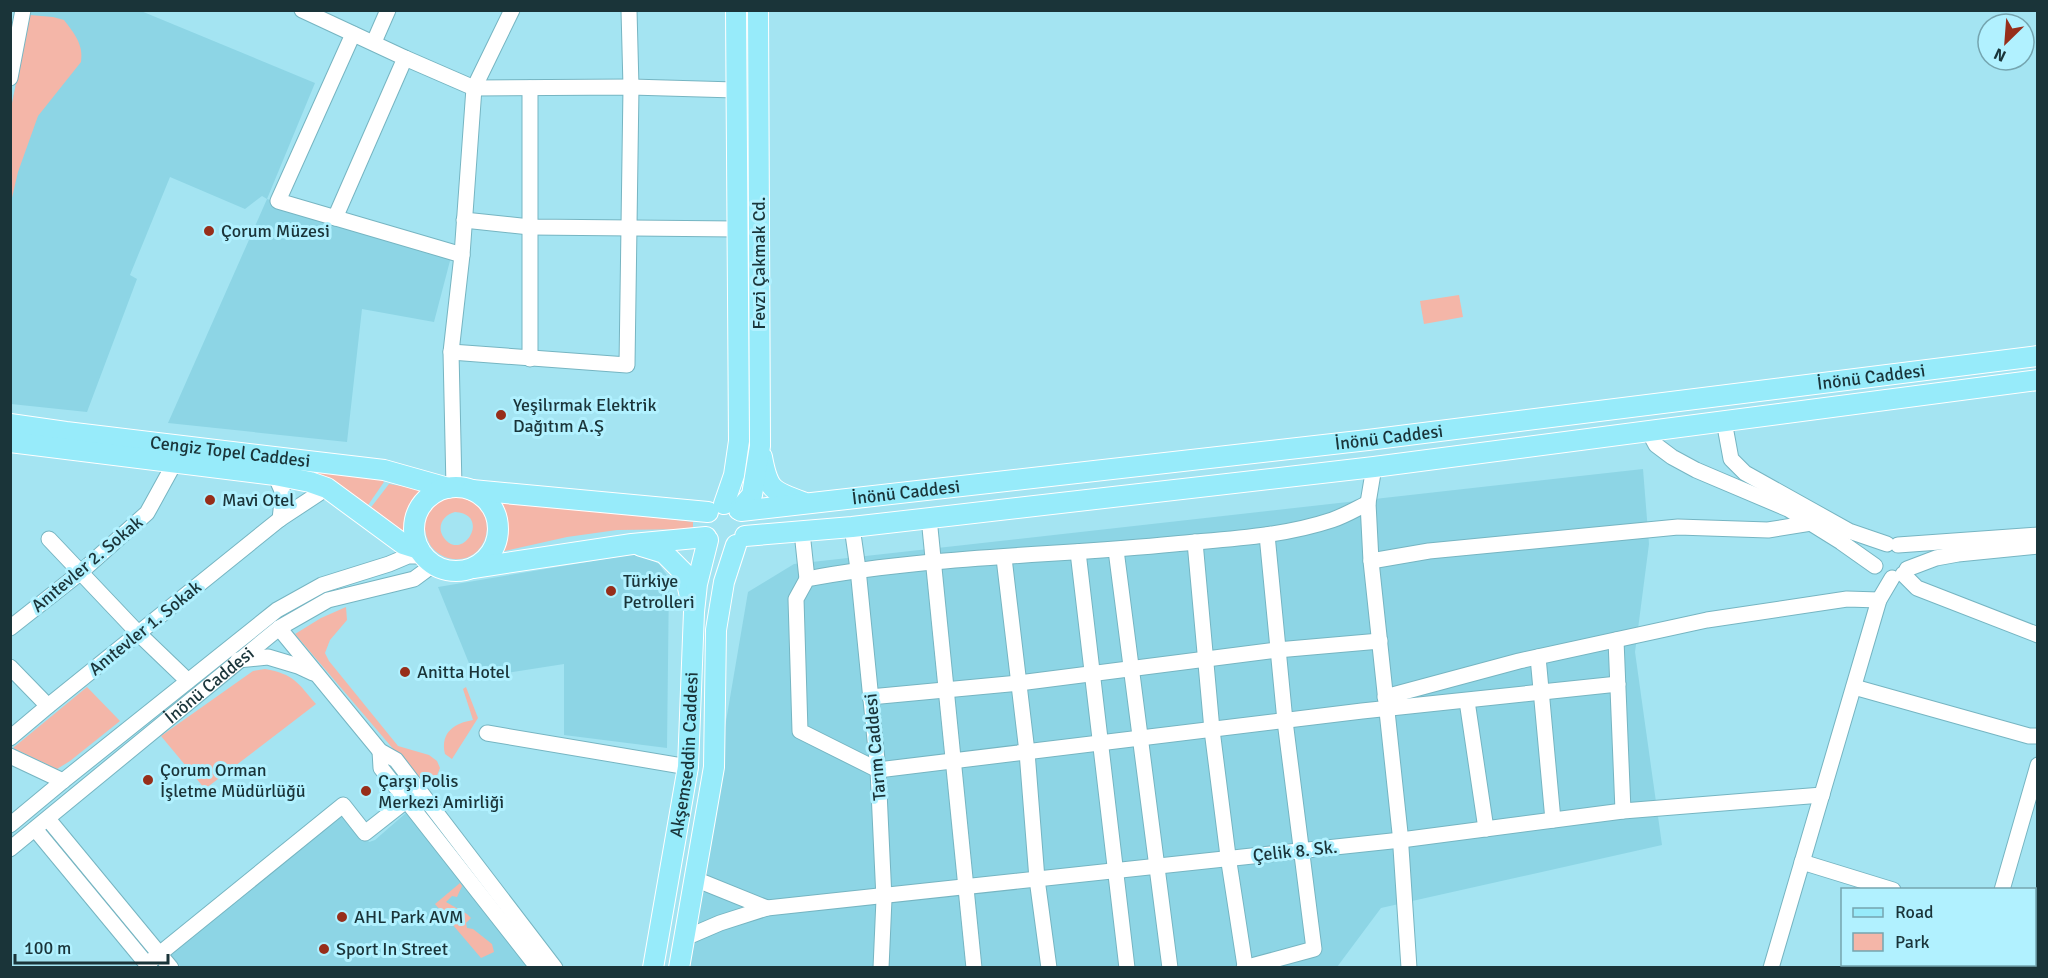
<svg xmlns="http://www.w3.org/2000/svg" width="2048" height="978" viewBox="0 0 2048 978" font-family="Signika,sans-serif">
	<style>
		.built { fill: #8dd5e5 }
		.green { fill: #f4b6a8; fill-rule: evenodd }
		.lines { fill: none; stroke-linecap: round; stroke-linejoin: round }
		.minor-casing { stroke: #76b5c2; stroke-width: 17 }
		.major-casing { stroke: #fff; stroke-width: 22 }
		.minor { stroke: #fff; stroke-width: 15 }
		.major { stroke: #97ebfa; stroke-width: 20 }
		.poi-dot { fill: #972e1a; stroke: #b1f1ff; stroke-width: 2 }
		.labels { text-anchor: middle; stroke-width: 6; stroke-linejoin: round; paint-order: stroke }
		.poi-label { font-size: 18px; fill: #1a3439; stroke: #b1f1ff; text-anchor: start }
		.street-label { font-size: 18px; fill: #1a3439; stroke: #b1f1ff }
	</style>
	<rect width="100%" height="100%" fill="#a4e4f2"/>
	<g class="built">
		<path d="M 31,11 L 141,11 L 315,83 L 267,199 L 451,257 L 434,322 L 362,309 L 347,442 L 168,423 L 267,199 L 262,196 L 245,209 L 170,177 L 130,275 L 137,279 L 87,412 L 11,404 L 11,108 Z"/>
		<path d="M 1643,469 L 1649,544 L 1635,652 L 1662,845 L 1381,908 L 1337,967 L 684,968 L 748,592 L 794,564 Z"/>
		<path d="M 635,554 L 648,558 L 659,564 L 669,578 L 667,748 L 564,735 L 564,664 L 475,678 L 438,587 Z"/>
		<path d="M 342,812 L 369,842 L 375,840 L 407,812 L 534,967 L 182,968 L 170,954 Z"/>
	</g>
	<g class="green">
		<path d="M 30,15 L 53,17 L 64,20 C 74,33 84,45 81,62 L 38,116 L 18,172 L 11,202 L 11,108 Z"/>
		<path d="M 1459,295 L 1463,317 L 1424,324 L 1420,301 Z"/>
		<path d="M 312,471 L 373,474 L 384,482 L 366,508 L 334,482 Z"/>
		<path d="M 389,484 L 426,490 L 415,507 L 411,522 L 403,536 L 369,510 Z"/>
		<path d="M 455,496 C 506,502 490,569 448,558 C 439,555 431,549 428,540 C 418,518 434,500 455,496 ZM 455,512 C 492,514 463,563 444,538 C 436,527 443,515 455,512 Z"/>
		<path d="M 496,499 L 693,522 L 693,529 L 617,530 L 567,537 L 496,553 C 501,533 502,519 496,499 Z"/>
		<path d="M 346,607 L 347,620 L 330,640 L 325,653 L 329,661 L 398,746 L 429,755 L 437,761 L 440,768 L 436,778 L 424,785 L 295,634 L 321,618 Z"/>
		<path d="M 265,669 C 294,674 298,683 316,704 L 205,789 L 161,736 L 253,671 Z"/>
		<path d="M 87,687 L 120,721 L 70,761 L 57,769 L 13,748 Z"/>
		<path d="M 466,687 L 478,718 L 452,759 L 445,754 C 440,732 455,723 473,720 L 463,689 Z"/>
		<path d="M 460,883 L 462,886 L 457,897 L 452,896 L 446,902 L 467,914 L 471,918 L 466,923 L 467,928 L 473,929 L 492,944 L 494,952 L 481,958 L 435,904 Z"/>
	</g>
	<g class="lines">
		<g class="minor-casing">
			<g id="minor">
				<path d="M 302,10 L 405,58 L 474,88 L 631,87 L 735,90"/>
				<path d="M 353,34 L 278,201 L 462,255"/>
				<path d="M 374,42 L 388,10"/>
				<path d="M 10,78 L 23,10"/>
				<path d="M 335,218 L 405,58"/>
				<path d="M 464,220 L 530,227 L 736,229"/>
				<path d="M 451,352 L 627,365 L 631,87 L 629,10"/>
				<path d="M 530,359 L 530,88"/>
				<path d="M 1724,421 L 1731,459 L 1745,473 L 1849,531 L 1887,544"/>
				<path d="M 1648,430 L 1656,445 L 1672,457 L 1696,470 L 1788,509 L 1841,542 L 1875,566"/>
				<path d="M 1374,467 L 1368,503 L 1371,561 L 1400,833 L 1409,968"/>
				<path d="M 275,475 L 283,493 L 280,519"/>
				<path d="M 454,487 L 451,352 L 462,255 L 474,88 L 512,10"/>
				<path d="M 1368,503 C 1356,509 1344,516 1332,520 C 1281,537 1226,539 1174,544 C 1052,556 928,556 807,579 L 796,599 L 800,731 L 878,770 L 1362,711 L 1618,684"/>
				<path d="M 929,518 L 974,968"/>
				<path d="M 852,527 L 858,569 L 878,770 L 884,899 L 881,968"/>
				<path d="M 802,532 L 807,579"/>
				<path d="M 49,539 L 139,634 L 188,681"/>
				<path d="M 1195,542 L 1212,730 L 1228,856 L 1245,966"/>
				<path d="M 1898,545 L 2038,535"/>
				<path d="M 1116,550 L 1170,968"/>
				<path d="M 1078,552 L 1127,968"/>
				<path d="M 1004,558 L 1027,752 L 1037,879 L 1049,968"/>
				<path d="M 1371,561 L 1429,551 L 1678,527 L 1768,530 L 1811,523"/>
				<path d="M 1907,569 L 1936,558 L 1958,554 L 2038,546"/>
				<path d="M 1903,574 L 1917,588 L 2038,635"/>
				<path d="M 10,628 L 81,572 L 147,513 L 174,464"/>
				<path d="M 279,628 L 380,751 L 396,760 L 555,968"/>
				<path d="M 1616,640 L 1623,811"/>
				<path d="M 1538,657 L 1553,820"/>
				<path d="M 238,660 L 268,657 L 298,666 L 313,673"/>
				<path d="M 10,667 L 48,706"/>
				<path d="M 1854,687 L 2029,736 L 2038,736"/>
				<path d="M 870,697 L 1019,683 L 1277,650 L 1380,641"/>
				<path d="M 1385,697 L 1519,661 L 1707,620 L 1847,599 L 1879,600"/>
				<path d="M 1467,701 L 1486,829"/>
				<path d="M 487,733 L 688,767"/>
				<path d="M 10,738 L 48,706 L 280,519 L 327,488"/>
				<path d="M 380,751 L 381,768 L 538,968"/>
				<path d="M 10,756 L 63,781"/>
				<path d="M 48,819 L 171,968"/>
				<path d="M 10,825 L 63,781 L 277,610 L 322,585 L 389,564 L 408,556 L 423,556"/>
				<path d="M 35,829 L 150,968"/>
				<path id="s1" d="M 10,849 L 279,628 L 328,600 L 414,579 L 433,565"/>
				<path d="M 1802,862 L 1893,890"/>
				<path d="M 695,879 L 767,908"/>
				<path d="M 2002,890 L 2038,765"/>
				<path d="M 2034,933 L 2038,933"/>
				<path d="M 685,938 L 720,923 L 767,908 L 1401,840 L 1623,811 L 1822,795"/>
				<path d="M 147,964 L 343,805 L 365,833 L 407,800"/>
				<path d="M 1244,968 L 1314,949 L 1285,721 L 1267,535"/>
				<path d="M 1771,968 L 1879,600 L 1892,578"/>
			</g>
		</g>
		<g class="major-casing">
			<g id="major">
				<path id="s2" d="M 10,424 L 66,432 L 384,470 L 448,488"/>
				<path d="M 10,442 L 275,475 L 310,482 L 327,488 L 403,544 L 419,549"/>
				<path d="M 762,457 C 768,490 772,491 803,502"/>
				<circle cx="456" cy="529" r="42"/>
				<path d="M 472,490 L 708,512"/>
				<path d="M 724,504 L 734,475 L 739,441 L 736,10"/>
				<path d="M 739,510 L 752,495 L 760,446 L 758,10"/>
				<path id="s3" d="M 741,511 L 1368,440 L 2038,356"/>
				<path d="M 745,536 L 852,527 L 1374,467 L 2038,380"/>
				<path d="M 641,546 L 664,553 L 685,574 L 691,601"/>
				<path d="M 473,568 L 632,544 L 706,537"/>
				<path id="s4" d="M 653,968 L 688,767 L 694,612 L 697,584 L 708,540"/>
				<path d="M 679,968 L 714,767 L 716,630 L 724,582 L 736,545"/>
			</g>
		</g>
		<use href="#minor" class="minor"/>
		<use href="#major" class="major"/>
	</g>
	<g class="poi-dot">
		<circle cx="209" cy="231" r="6"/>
		<circle cx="501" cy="415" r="6"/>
		<circle cx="210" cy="500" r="6"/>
		<circle cx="611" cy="591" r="6"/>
		<circle cx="405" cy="672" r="6"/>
		<circle cx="148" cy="780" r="6"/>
		<circle cx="366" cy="791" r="6"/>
		<circle cx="342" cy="917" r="6"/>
		<circle cx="324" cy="949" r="6"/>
	</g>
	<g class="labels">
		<g class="poi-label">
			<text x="221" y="237">Çorum Müzesi</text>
			<text x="513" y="411">Yeşilırmak Elektrik<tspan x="513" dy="21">Dağıtım A.Ş</tspan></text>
			<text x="222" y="506">Mavi Otel</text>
			<text x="623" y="587">Türkiye<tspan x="623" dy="21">Petrolleri</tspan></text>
			<text x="417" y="678">Anitta Hotel</text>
			<text x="160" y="776">Çorum Orman<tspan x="160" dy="21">İşletme Müdürlüğü</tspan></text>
			<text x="378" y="787">Çarşı Polis<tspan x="378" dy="21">Merkezi Amirliği</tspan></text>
			<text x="354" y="923">AHL Park AVM</text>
			<text x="336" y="955">Sport In Street</text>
		</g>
		<g class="street-label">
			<text transform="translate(759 263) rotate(-90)" y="6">Fevzi Çakmak Cd.</text>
			<text dy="6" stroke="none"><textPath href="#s3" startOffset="1138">İnönü Caddesi</textPath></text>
			<text dy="6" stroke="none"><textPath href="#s3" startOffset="652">İnönü Caddesi</textPath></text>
			<text dy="6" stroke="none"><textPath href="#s2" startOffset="222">Cengiz Topel Caddesi</textPath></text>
			<text dy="6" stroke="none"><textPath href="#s3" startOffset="166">İnönü Caddesi</textPath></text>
			<text transform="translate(87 564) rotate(-40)" y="6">Anıtevler 2. Sokak</text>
			<text transform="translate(145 628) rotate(-39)" y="6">Anıtevler 1. Sokak</text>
			<text dy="6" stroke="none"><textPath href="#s1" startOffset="258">İnönü Caddesi</textPath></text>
			<text transform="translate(875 747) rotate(-95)" y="6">Tarım Caddesi</text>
			<text dy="6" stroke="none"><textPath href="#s4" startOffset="216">Akşemseddin Caddesi</textPath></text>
			<text transform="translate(1295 851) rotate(-6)" y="6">Çelik 8. Sk.</text>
		</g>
	</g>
	<rect width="2048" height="978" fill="none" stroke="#1a3439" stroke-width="24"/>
	<rect x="1841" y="888" width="195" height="78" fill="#b1f1ff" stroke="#75a5b0" stroke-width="1.5"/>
	<rect x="1853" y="908" width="30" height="9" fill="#97ebfa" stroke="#75a5b0" stroke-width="1.5"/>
	<text x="1895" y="918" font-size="18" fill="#1a3439">Road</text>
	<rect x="1853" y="933" width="30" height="18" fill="#f4b6a8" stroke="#75a5b0" stroke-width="1.5"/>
	<text x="1895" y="948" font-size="18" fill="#1a3439">Park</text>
	<g transform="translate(2006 42) rotate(205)"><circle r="28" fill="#b1f1ff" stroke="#75a5b0" stroke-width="1.5"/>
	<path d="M0-4.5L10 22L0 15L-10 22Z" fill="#972e1a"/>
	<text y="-9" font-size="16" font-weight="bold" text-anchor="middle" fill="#1a3439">N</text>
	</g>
	<path d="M15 954v9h153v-9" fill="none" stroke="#1a3439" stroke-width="3"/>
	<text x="24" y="954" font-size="18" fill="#1a3439" stroke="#b1f1ff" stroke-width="4.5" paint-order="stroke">100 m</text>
</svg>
